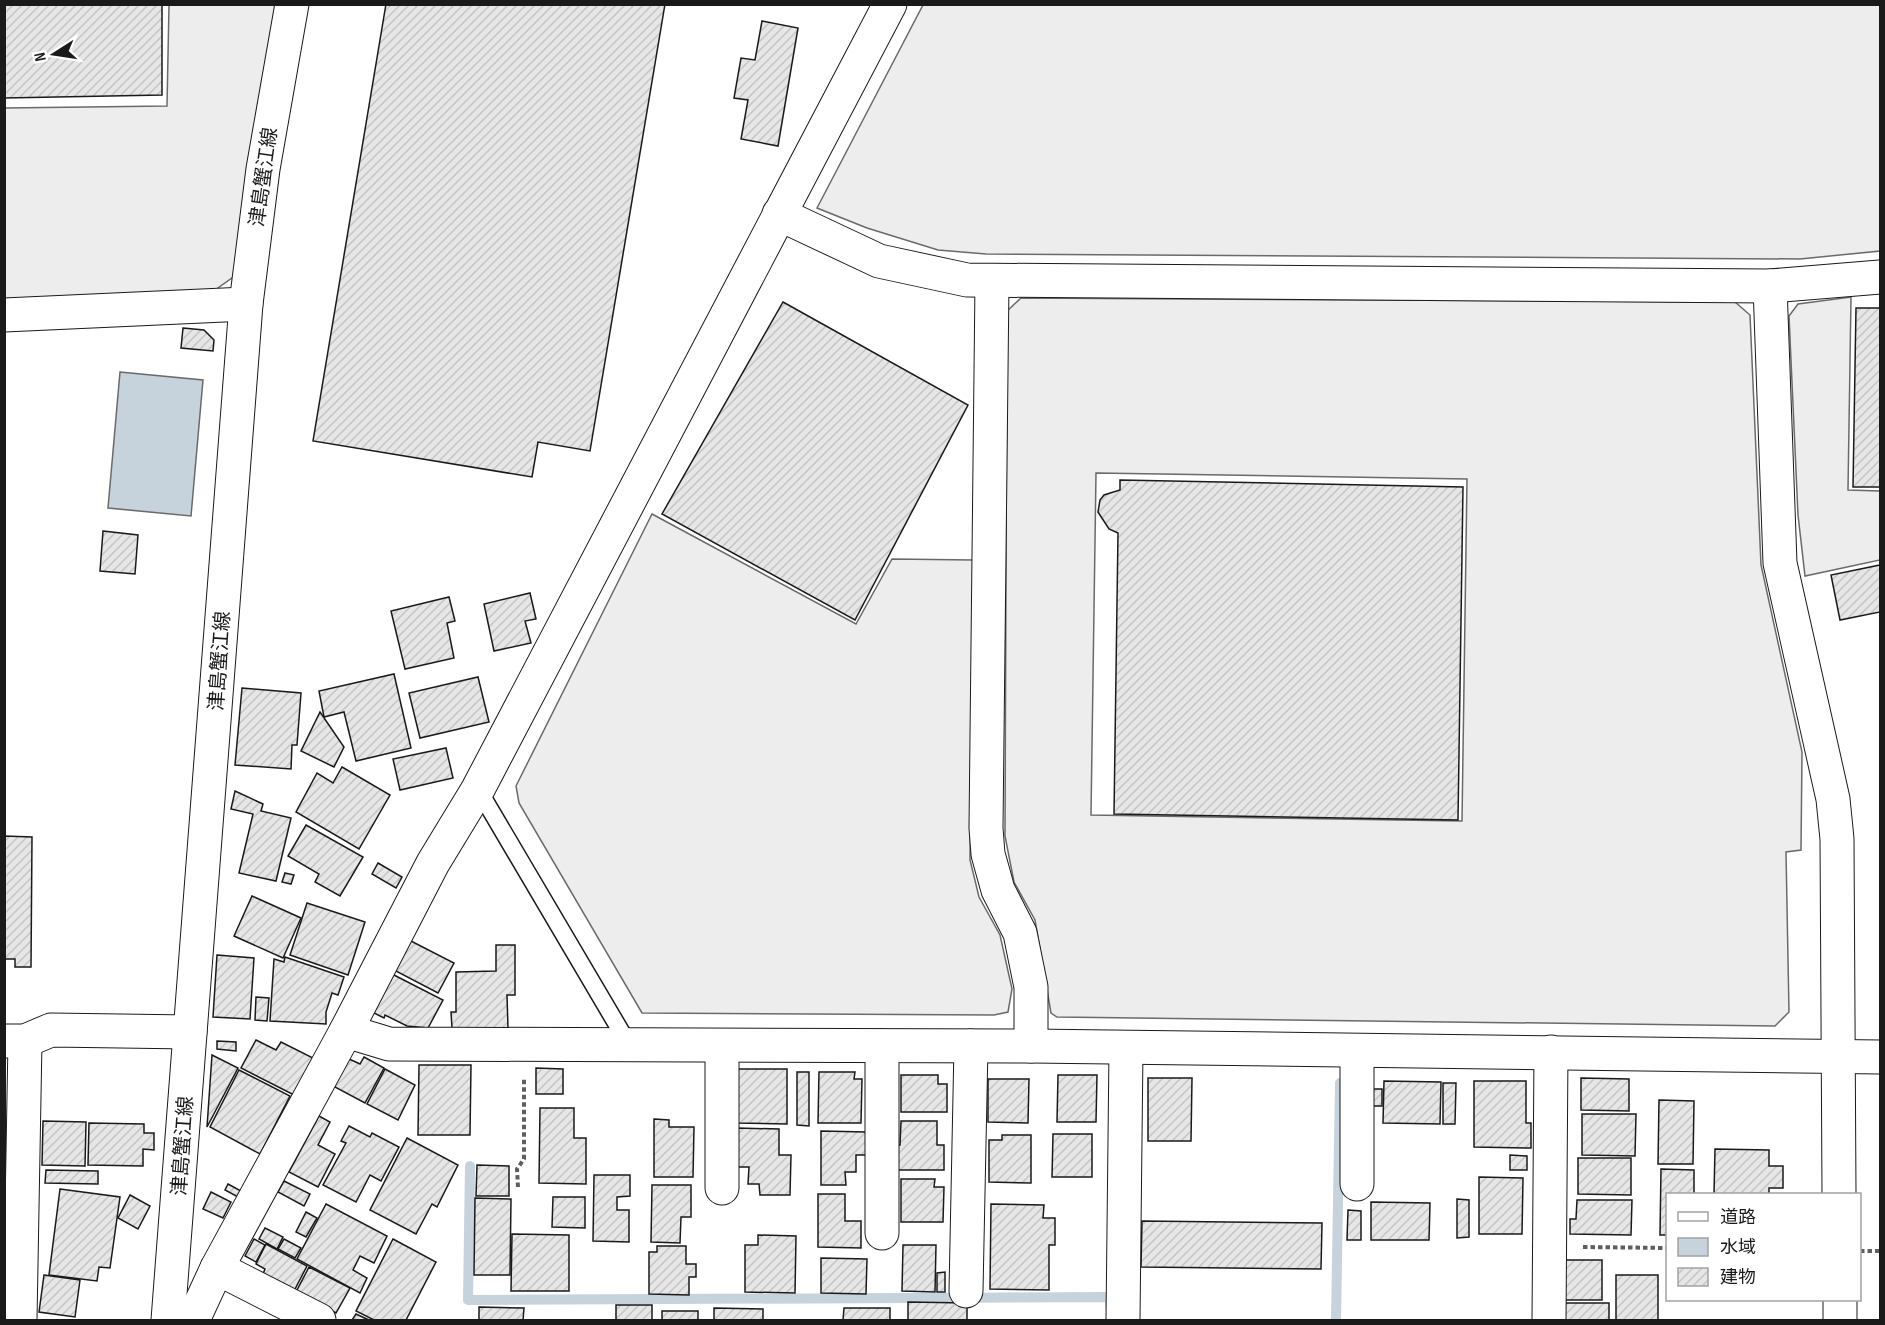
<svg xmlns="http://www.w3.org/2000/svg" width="1885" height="1325" viewBox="0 0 1885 1325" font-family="'Sofia Sans Condensed','Noto Sans JP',sans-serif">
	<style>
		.parking { fill: #ededed; stroke: #6a6a6a; stroke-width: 1.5; fill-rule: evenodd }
		.water { fill: #c6d2dc; stroke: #6a6a6a; stroke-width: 1.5 }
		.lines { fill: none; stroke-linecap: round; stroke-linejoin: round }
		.stream { stroke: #c6d2dc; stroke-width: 10 }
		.building { fill: url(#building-hatch); stroke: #1a1a1a; stroke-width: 1.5 }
		.service-casing { stroke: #1a1a1a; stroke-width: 19 }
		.minor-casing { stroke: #1a1a1a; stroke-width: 35 }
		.tertiary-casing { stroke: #1a1a1a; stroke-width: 35 }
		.secondary-casing { stroke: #1a1a1a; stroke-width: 35 }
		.path { stroke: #5f5f5f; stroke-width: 4; stroke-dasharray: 4.5 3; stroke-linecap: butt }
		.service { stroke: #fff; stroke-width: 16 }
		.minor { stroke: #fff; stroke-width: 33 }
		.tertiary { stroke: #fff; stroke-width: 33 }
		.secondary { stroke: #fff; stroke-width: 33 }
		.labels { text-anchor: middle; stroke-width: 4.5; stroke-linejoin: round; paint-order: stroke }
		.street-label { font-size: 20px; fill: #1a1a1a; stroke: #fff }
	</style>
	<defs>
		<pattern id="building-hatch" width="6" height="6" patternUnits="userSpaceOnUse" patternTransform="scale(1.5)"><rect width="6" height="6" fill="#e6e6e6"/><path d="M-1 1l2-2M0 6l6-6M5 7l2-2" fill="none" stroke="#c5c5c5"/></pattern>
	</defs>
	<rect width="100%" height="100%" fill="#fff"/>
	<g class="parking">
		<path d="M 169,5 L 280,5 L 236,275 L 215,290 L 5,301 L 4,108 L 167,106 Z"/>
		<path d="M 923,5 L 1880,5 L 1880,251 L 1800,259 L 986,254 L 938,250 L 867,228 L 817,208 Z"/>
		<path d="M 1851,297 L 1848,490 L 1880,491 L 1880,560 L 1805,576 L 1798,515 L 1789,316 L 1798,304 Z"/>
		<path d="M 1021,298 L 1735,302 L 1750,315 L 1761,565 L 1802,752 L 1801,850 L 1786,852 L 1789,1012 L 1775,1026 L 1057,1017 L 1051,1013 L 1035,920 L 1014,882 L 1005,836 L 1007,311 ZM 1096,473 L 1467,479 L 1462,821 L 1091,815 Z"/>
		<path d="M 652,514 L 856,624 L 892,559 L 973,560 L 970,860 L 979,897 L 1000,935 L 1012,989 L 1008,1012 L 994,1015 L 642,1013 L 519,803 L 516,786 Z"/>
	</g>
	<path class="water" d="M 120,372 L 203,380 L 191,516 L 108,508 Z"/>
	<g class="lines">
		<g class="stream">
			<path d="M 470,1166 L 468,1300 L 1110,1297 L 1110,1306"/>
			<path d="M 1336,1320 L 1340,1083"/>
		</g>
	</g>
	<g class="building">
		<path d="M 4,4 L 162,4 L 162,95 L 4,98 Z"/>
		<path d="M 386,4 L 665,4 L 590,451 L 538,442 L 532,477 L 313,441 Z"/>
		<path d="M 762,21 L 798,28 L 778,146 L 741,139 L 748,100 L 734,98 L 741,58 L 755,60 Z"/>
		<path d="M 783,302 L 968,405 L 855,620 L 662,514 Z"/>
		<path d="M 1856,308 L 1880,308 L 1880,487 L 1853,487 Z"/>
		<path d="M 183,328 L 204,330 L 214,340 L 213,351 L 181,348 Z"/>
		<path d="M 1120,480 L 1463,487 L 1458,820 L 1114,814 L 1118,533 L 1109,529 L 1098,512 L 1100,500 L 1104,495 L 1120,490 Z"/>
		<path d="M 103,531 L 138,535 L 135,574 L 100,571 Z"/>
		<path d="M 1880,565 L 1880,612 L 1840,620 L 1831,575 Z"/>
		<path d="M 530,593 L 536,619 L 525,621 L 531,643 L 494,651 L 484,604 Z"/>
		<path d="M 449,597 L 455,621 L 447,623 L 454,658 L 405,669 L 391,611 Z"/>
		<path d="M 394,674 L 411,748 L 356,761 L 344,712 L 324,717 L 319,691 Z"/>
		<path d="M 478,677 L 489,722 L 420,738 L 409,693 Z"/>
		<path d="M 242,688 L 301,693 L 297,745 L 292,745 L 291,769 L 235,765 Z"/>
		<path d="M 320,712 L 344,747 L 334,767 L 301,751 Z"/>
		<path d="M 446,748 L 453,778 L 400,790 L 393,759 Z"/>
		<path d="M 342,767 L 390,795 L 359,849 L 296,812 L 317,773 L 333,783 Z"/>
		<path d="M 235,791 L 263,804 L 261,811 L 291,818 L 276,881 L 239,873 L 253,814 L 231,809 Z"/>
		<path d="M 306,825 L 363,857 L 340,896 L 315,882 L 319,874 L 288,856 Z"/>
		<path d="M 4,836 L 32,837 L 31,967 L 15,967 L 15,959 L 4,959 Z"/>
		<path d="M 378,863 L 402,877 L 396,888 L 372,874 Z"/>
		<path d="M 285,873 L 294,875 L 291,884 L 282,882 Z"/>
		<path d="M 252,896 L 301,918 L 283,958 L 234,936 Z"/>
		<path d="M 307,903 L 365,922 L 348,975 L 290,955 Z"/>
		<path d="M 407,939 L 454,963 L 438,993 L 392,969 Z"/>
		<path d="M 496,945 L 515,945 L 515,995 L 507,995 L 508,1028 L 452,1028 L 451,1012 L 456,1012 L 456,972 L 496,971 Z"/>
		<path d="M 217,955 L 254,958 L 250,1019 L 213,1017 Z"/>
		<path d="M 285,957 L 344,977 L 338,995 L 332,993 L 326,1012 L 326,1024 L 270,1021 L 274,959 L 284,962 Z"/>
		<path d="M 390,973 L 443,1000 L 428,1028 L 407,1026 L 385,1015 L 384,1018 L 370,1011 Z"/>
		<path d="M 256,997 L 269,998 L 267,1021 L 255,1020 Z"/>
		<path d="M 256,1040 L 276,1050 L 281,1042 L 313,1058 L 294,1095 L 241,1068 Z"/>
		<path d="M 217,1041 L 236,1042 L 236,1051 L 217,1049 Z"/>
		<path d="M 212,1055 L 238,1068 L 207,1127 Z"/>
		<path d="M 364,1057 L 384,1068 L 365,1103 L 333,1086 L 347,1058 L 360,1064 Z"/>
		<path d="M 419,1065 L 471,1065 L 470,1135 L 418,1135 Z"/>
		<path d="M 536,1068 L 563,1069 L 563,1094 L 536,1094 Z"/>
		<path d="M 385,1069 L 415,1085 L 398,1120 L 367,1104 Z"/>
		<path d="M 737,1069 L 787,1069 L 787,1124 L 736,1123 Z"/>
		<path d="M 239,1070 L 290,1096 L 260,1154 L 210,1127 Z"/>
		<path d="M 797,1072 L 809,1072 L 809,1126 L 797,1125 Z"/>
		<path d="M 819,1072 L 855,1072 L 854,1079 L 862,1079 L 861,1123 L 818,1123 Z"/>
		<path d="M 901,1075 L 938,1075 L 938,1084 L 947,1084 L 947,1112 L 901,1112 Z"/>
		<path d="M 1058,1075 L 1097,1075 L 1096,1122 L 1057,1122 Z"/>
		<path d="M 1148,1078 L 1192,1078 L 1191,1141 L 1148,1141 Z"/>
		<path d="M 1581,1078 L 1629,1079 L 1629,1111 L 1581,1110 Z"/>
		<path d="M 988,1079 L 1029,1079 L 1028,1123 L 988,1122 Z"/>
		<path d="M 1384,1081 L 1441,1082 L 1440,1124 L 1383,1123 Z"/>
		<path d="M 1474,1081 L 1526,1081 L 1526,1123 L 1531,1123 L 1531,1148 L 1474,1147 Z"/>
		<path d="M 1443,1083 L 1456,1083 L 1455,1124 L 1443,1124 Z"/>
		<path d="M 1372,1089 L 1382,1089 L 1382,1106 L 1371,1106 Z"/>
		<path d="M 1659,1100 L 1694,1101 L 1693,1164 L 1658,1164 Z"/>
		<path d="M 540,1108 L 574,1108 L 574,1138 L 586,1138 L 586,1184 L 539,1183 Z"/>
		<path d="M 1582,1114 L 1636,1114 L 1635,1156 L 1582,1155 Z"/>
		<path d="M 319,1116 L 330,1122 L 318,1145 L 335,1154 L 318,1187 L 289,1172 Z"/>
		<path d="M 654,1119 L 669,1120 L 669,1127 L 694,1127 L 693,1177 L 654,1177 Z"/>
		<path d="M 43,1121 L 86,1122 L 85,1166 L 42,1165 Z"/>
		<path d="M 901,1121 L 937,1121 L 937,1145 L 944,1145 L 944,1170 L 897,1170 L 897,1145 L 900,1145 Z"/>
		<path d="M 89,1123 L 144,1124 L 144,1133 L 154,1133 L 154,1150 L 143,1149 L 143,1166 L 88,1165 Z"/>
		<path d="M 349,1126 L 370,1137 L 372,1133 L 399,1147 L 381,1181 L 370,1175 L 356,1202 L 323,1185 L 346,1143 L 341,1141 Z"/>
		<path d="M 737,1128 L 779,1129 L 779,1155 L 791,1155 L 790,1195 L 760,1195 L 759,1184 L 748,1184 L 749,1167 L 736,1167 Z"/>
		<path d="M 821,1131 L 866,1132 L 866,1155 L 856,1155 L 856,1172 L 845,1172 L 846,1185 L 821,1185 Z"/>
		<path d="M 1053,1134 L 1092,1134 L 1092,1177 L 1052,1177 Z"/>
		<path d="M 1002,1135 L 1031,1135 L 1031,1183 L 989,1182 L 989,1140 L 1002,1140 Z"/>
		<path d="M 407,1138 L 458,1165 L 437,1207 L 432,1204 L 416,1234 L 370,1210 Z"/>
		<path d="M 1715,1149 L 1769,1150 L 1769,1166 L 1783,1166 L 1783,1188 L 1769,1188 L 1769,1194 L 1714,1194 Z"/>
		<path d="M 1510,1155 L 1527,1156 L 1527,1170 L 1510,1170 Z"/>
		<path d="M 1578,1158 L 1631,1158 L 1631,1195 L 1578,1194 Z"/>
		<path d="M 477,1165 L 509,1166 L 509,1196 L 476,1196 Z"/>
		<path d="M 1661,1169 L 1694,1170 L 1694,1194 L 1668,1194 L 1668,1235 L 1660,1235 Z"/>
		<path d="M 46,1170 L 98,1171 L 98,1184 L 45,1183 Z"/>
		<path d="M 594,1175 L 630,1175 L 630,1196 L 617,1197 L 617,1210 L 629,1210 L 629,1242 L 593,1241 Z"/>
		<path d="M 1479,1177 L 1523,1178 L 1522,1234 L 1479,1234 Z"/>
		<path d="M 901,1179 L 935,1179 L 934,1187 L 944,1187 L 943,1222 L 901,1222 Z"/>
		<path d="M 284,1181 L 310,1194 L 304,1206 L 278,1192 Z"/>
		<path d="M 228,1184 L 241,1191 L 238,1197 L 225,1190 Z"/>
		<path d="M 652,1185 L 691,1185 L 691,1217 L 681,1217 L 680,1243 L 651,1242 Z"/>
		<path d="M 60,1189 L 120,1197 L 110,1268 L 99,1267 L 97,1281 L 49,1275 Z"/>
		<path d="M 211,1192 L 231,1202 L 223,1218 L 203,1209 Z"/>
		<path d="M 818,1194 L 845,1194 L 845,1221 L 861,1221 L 861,1248 L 818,1247 Z"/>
		<path d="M 130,1195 L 150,1206 L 138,1229 L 118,1218 Z"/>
		<path d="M 553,1197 L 585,1197 L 585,1228 L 552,1227 Z"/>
		<path d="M 475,1198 L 511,1199 L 510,1275 L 474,1275 Z"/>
		<path d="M 1457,1199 L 1469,1200 L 1469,1237 L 1457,1238 Z"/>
		<path d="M 1577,1200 L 1632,1200 L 1631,1235 L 1570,1234 L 1570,1219 L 1576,1219 Z"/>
		<path d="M 1371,1202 L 1430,1203 L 1429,1240 L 1371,1240 Z"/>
		<path d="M 326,1204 L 387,1236 L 374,1263 L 360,1256 L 353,1270 L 367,1278 L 360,1293 L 297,1259 Z"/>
		<path d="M 991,1204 L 1044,1205 L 1043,1218 L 1055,1218 L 1055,1245 L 1049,1245 L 1049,1290 L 990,1289 Z"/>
		<path d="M 1348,1210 L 1361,1211 L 1361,1240 L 1347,1240 Z"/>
		<path d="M 306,1212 L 317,1218 L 306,1237 L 296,1232 Z"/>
		<path d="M 1142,1221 L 1322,1223 L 1321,1269 L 1141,1267 Z"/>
		<path d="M 265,1228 L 283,1237 L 277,1249 L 259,1239 Z"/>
		<path d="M 512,1234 L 569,1235 L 569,1291 L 511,1291 Z"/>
		<path d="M 758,1235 L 796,1236 L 795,1293 L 745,1292 L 745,1245 L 758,1245 Z"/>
		<path d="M 254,1239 L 265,1245 L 256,1262 L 245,1256 Z"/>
		<path d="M 284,1239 L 301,1248 L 295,1258 L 278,1249 Z"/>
		<path d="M 393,1239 L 436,1262 L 406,1320 L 374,1320 L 356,1311 Z"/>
		<path d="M 266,1244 L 307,1266 L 294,1291 L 263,1274 L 265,1269 L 256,1264 Z"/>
		<path d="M 903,1245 L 936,1245 L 935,1292 L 902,1291 Z"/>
		<path d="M 657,1246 L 686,1246 L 686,1264 L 696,1264 L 696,1277 L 689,1277 L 689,1295 L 649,1294 L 649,1252 L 657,1252 Z"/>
		<path d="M 821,1258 L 867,1259 L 866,1294 L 821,1293 Z"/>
		<rect x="1561" y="1260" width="41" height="40"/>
		<path d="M 309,1267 L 350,1288 L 336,1313 L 296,1292 Z"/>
		<path d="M 945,1272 L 945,1292 L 937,1292 L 937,1273 Z"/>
		<path d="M 44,1275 L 80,1280 L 75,1317 L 39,1312 Z"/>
		<rect x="1616" y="1275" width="42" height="45"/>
		<path d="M 908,1302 L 967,1303 L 967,1320 L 908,1320 Z"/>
		<rect x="1560" y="1303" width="49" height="17"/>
		<rect x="616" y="1305" width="36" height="15"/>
		<path d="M 479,1307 L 524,1308 L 523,1320 L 479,1320 Z"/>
		<path d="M 714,1308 L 763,1309 L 763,1320 L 714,1320 Z"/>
		<path d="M 844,1308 L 890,1308 L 890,1320 L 843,1320 Z"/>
		<rect x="662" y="1311" width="36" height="9"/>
		<path d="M 356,1314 L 369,1320 L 352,1320 Z"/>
	</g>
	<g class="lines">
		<g class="service-casing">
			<path id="service" d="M 478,789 L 629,1045"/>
		</g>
		<g class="minor-casing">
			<g id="minor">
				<path d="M 779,214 L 879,261 L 967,280 L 1770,286 L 1880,277"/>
				<path d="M 992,281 L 986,828 L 988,854 L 998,890 L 1020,933 L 1031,987 L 1031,1046"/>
				<path d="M 4,315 L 246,304"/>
				<path d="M 346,1031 L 389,1044 L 1031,1046 L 1880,1057"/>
				<path d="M 4,1041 L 25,1041 L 51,1030 L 190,1032"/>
				<path d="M 722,1046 L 722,1188"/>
				<path d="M 1357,1051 L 1357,1184"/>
				<path d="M 882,1233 L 882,1046"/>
				<path d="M 217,1268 L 319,1320"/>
				<path d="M 966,1291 L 971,1046"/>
				<path d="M 20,1320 L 25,1041"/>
				<path d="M 193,1320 L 217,1268 L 346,1031 L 433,863 L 478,789 L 890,4"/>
				<path d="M 1123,1320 L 1126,1049"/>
				<path d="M 1549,1320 L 1551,1052"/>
			</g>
		</g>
		<g class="tertiary-casing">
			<g id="tertiary">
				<path d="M 1770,286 L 1780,563 L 1833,799 L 1837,839 L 1839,1194"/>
				<path d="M 1840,1300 L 1840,1320"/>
			</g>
		</g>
		<g class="secondary-casing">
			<path id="secondary" d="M 168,1320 L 246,304 L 263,169 L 292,4"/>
		</g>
		<g class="path">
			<path d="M 518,1187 L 517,1169 L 524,1159 L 524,1079"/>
			<path d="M 1583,1247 L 1668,1248"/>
			<path d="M 1860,1251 L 1880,1251"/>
		</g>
		<use href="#service" class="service"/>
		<use href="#minor" class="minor"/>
		<use href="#tertiary" class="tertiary"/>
		<use href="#secondary" class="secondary"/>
	</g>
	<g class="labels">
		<g class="street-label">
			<text transform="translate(263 177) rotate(-82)" y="7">津島蟹江線</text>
			<text transform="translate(219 661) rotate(-86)" y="7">津島蟹江線</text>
			<text transform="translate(182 1146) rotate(-86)" y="7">津島蟹江線</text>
		</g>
	</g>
	<rect width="1885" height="1325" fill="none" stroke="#1a1a1a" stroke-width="12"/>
	<rect x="1666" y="1193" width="195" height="108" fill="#ffffff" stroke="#a3a3a3" stroke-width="1.5"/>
	<rect x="1678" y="1212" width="30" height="9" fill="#ffffff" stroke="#a3a3a3" stroke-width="1.5"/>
	<text x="1720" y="1223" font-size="18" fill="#1a1a1a">道路</text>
	<rect x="1678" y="1238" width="30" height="18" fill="#c6d2dc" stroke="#a3a3a3" stroke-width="1.5"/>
	<text x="1720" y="1253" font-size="18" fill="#1a1a1a">水域</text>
	<rect x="1678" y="1268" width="30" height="18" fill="url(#building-hatch)" stroke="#a3a3a3" stroke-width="1.5"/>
	<text x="1720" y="1283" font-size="18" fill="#1a1a1a">建物</text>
	<g transform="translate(54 54) rotate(258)" stroke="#ffffff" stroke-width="4.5" paint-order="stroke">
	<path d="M0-4.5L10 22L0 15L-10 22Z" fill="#1a1a1a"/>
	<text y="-9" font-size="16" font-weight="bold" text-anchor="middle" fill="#1a1a1a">N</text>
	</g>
</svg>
